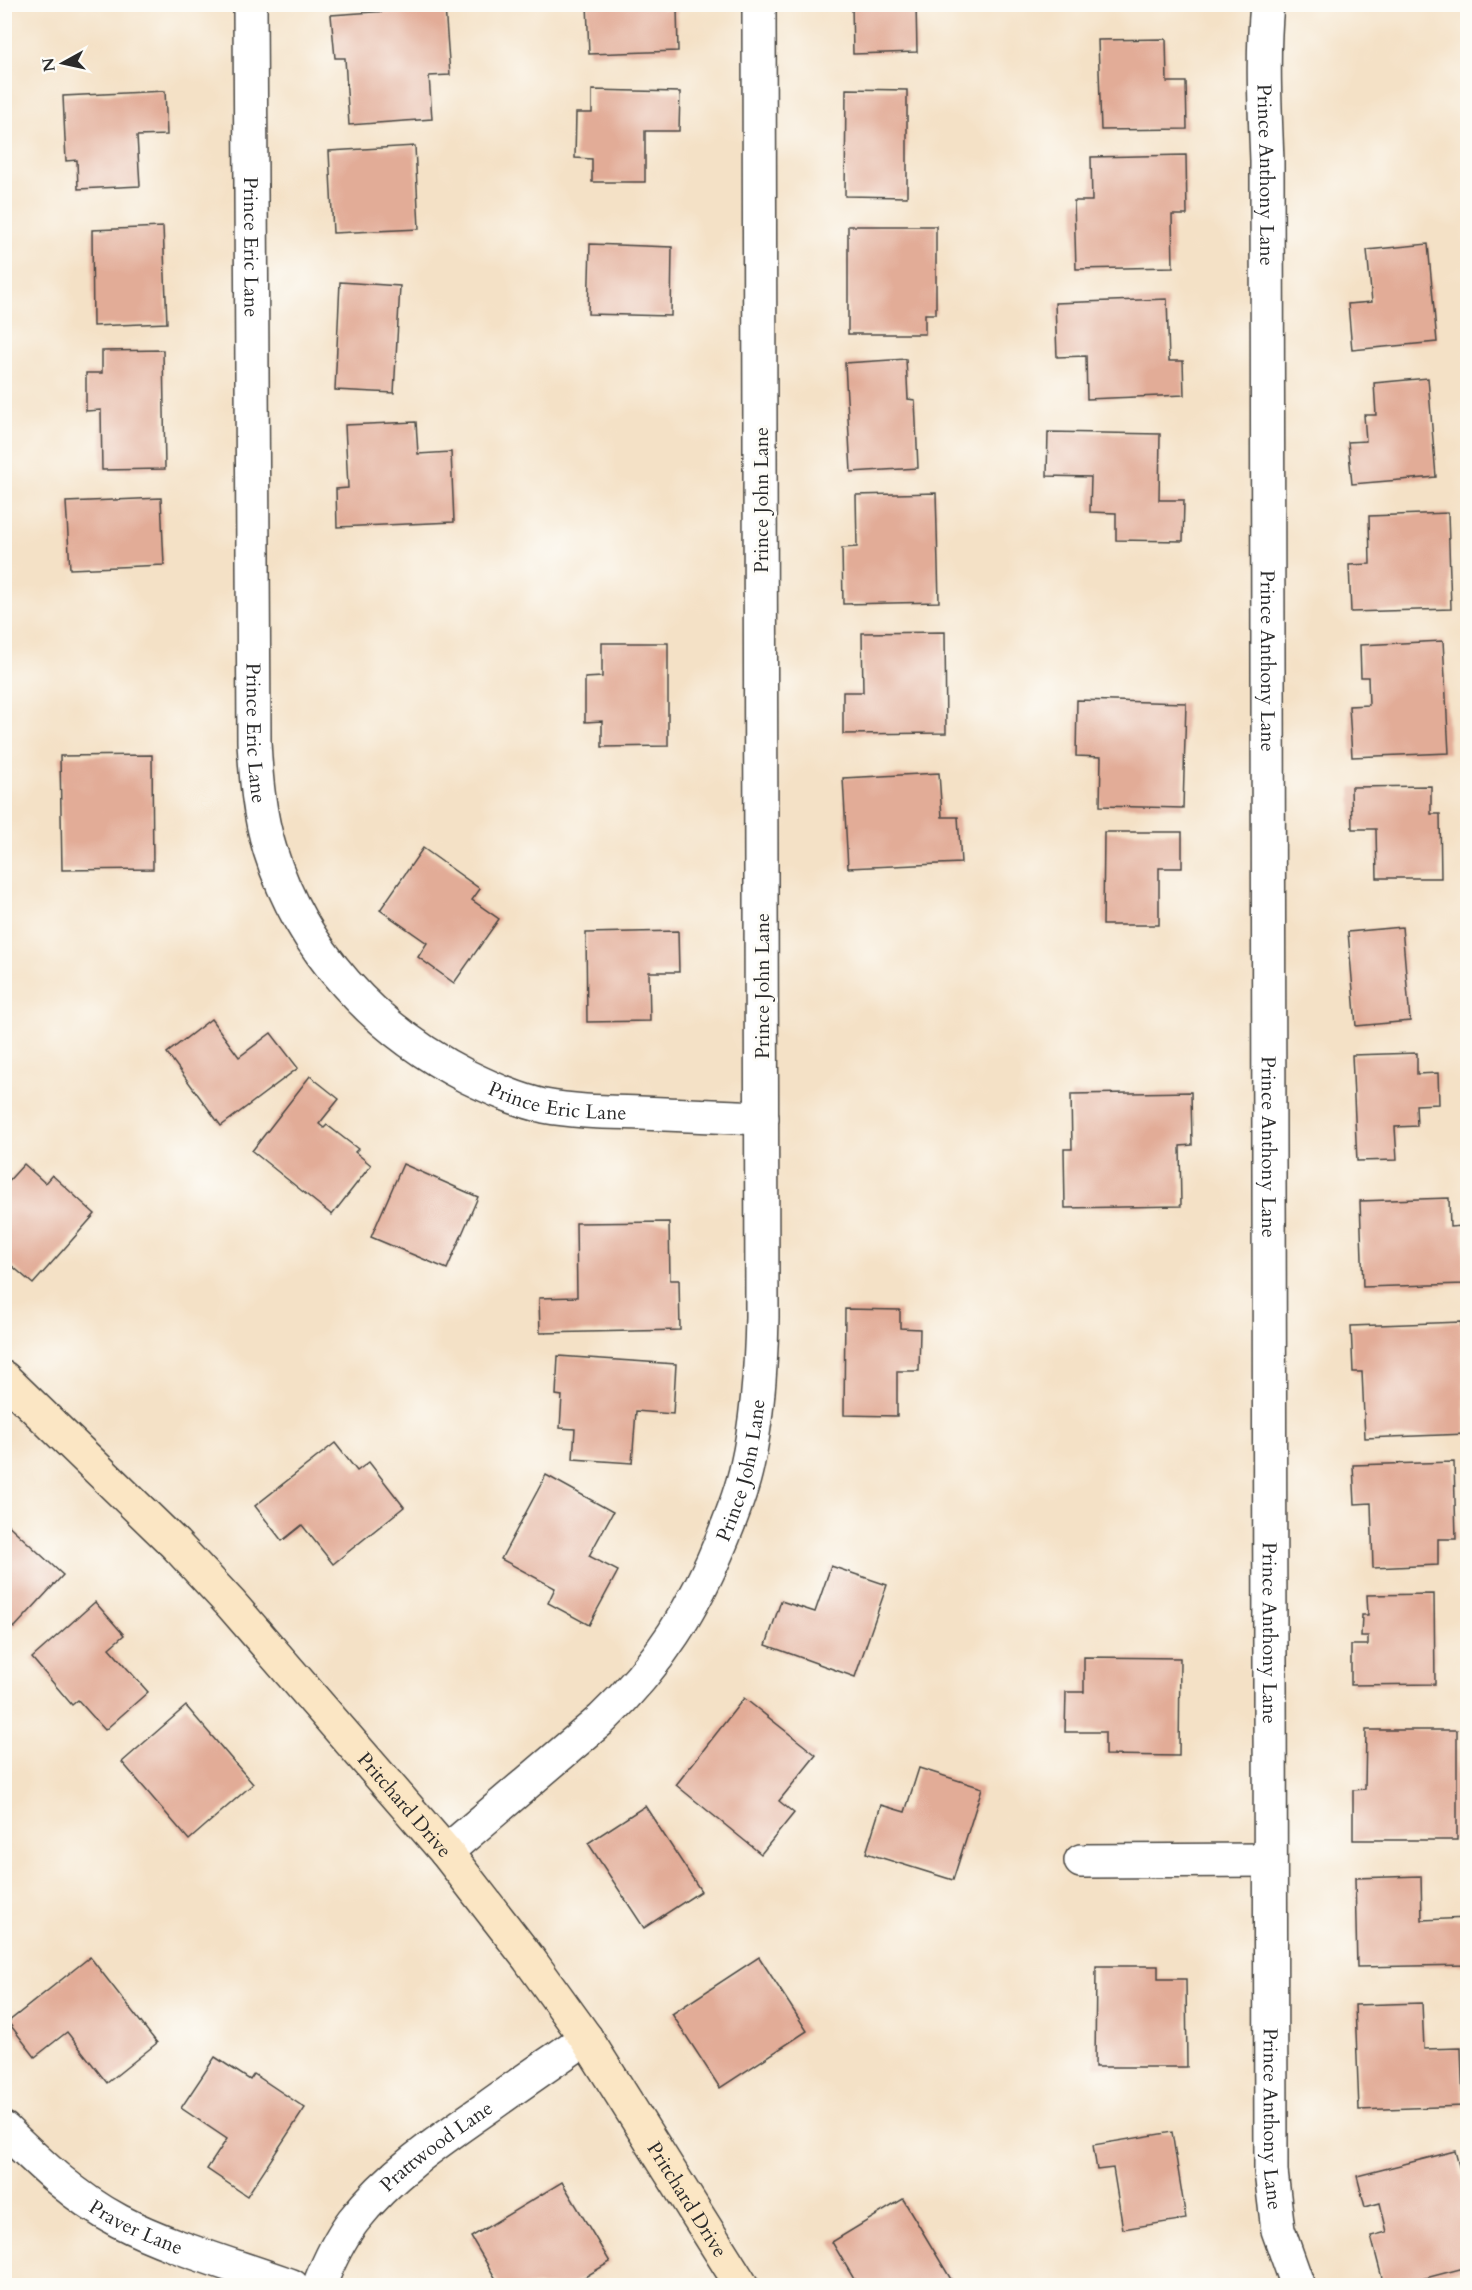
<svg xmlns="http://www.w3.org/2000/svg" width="1472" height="2290" viewBox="0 0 1472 2290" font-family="Cardo,serif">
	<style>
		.building { fill: #e2ac97 }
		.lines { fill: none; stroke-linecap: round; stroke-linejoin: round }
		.street-casing { stroke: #494642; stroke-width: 36 }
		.secondary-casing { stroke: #494642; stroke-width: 36 }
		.street { stroke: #fff; stroke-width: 33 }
		.secondary { stroke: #fbe6c4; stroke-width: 33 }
		.labels { text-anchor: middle; stroke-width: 6; stroke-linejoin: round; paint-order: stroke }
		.street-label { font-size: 20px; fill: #2b2b2b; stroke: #fdfcf7 }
	</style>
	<rect width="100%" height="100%" fill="#fdfcf7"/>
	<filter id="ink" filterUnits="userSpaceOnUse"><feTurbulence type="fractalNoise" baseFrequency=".0167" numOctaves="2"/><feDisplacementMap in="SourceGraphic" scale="12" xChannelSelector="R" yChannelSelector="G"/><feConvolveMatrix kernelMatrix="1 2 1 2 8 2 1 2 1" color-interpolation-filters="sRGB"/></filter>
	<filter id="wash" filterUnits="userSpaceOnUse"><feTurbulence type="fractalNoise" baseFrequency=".008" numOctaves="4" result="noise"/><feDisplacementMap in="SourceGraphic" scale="24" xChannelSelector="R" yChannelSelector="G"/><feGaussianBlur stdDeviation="1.35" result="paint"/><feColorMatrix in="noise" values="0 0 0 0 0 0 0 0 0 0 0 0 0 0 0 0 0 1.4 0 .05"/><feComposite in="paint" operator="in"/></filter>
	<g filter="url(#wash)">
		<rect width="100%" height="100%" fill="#f4e1c6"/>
		<g id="blocks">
			<g class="building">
				<path d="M 587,4 L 661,4 L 661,9 L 677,8 L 678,51 L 589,54 Z"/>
				<path d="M 852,4 L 916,4 L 917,52 L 853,54 Z"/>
				<path d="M 445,7 L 450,75 L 429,76 L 432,119 L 349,125 L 345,58 L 335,58 L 331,15 Z"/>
				<path d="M 1166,39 L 1167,82 L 1186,82 L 1187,129 L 1101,130 L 1098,40 Z"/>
				<path d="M 846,89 L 907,90 L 907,197 L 845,196 Z"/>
				<path d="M 592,90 L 680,92 L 679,131 L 645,131 L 645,182 L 592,182 L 592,159 L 575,158 L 576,113 L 592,113 Z"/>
				<path d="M 165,91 L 167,135 L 137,136 L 140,186 L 78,189 L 77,160 L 66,161 L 63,96 Z"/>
				<path d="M 415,146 L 419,229 L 333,233 L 329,151 Z"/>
				<path d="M 1186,155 L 1187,215 L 1172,215 L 1173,267 L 1076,269 L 1074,201 L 1092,201 L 1091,157 Z"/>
				<path d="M 848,226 L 936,226 L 936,314 L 925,314 L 925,334 L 848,334 Z"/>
				<path d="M 163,227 L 167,323 L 93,326 L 92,230 Z"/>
				<path d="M 590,244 L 672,247 L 671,316 L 588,314 Z"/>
				<path d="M 1428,244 L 1437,342 L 1352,350 L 1348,304 L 1372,302 L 1367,250 Z"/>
				<path d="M 340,282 L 400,286 L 394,393 L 335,390 Z"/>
				<path d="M 1167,299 L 1169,361 L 1183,361 L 1184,395 L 1087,399 L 1086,356 L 1057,357 L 1055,303 Z"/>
				<path d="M 163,350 L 165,469 L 102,470 L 101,410 L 86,411 L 86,373 L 102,373 L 102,351 Z"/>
				<path d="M 906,359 L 908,399 L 915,400 L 918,468 L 851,472 L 845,363 Z"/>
				<path d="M 1428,378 L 1436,477 L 1352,484 L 1348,442 L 1366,441 L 1364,415 L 1376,415 L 1374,383 Z"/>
				<path d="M 416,422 L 418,454 L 451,452 L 454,522 L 337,527 L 336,489 L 348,488 L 345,425 Z"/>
				<path d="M 1048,432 L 1160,434 L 1159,500 L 1184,500 L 1183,541 L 1116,540 L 1116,513 L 1090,512 L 1091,477 L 1047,476 Z"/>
				<path d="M 936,493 L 939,602 L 843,604 L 842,548 L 857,547 L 856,495 Z"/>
				<path d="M 161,498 L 164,565 L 70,569 L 66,502 Z"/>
				<path d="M 1448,513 L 1451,609 L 1351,612 L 1349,565 L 1370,564 L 1369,516 Z"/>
				<path d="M 945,632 L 946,733 L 843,734 L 843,692 L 863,692 L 862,633 Z"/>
				<path d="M 1443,641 L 1449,753 L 1352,757 L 1349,706 L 1369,705 L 1368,677 L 1361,677 L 1360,645 Z"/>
				<path d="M 602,643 L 668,643 L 668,746 L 602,747 L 602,721 L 585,722 L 585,678 L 602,677 Z"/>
				<path d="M 1077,700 L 1186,703 L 1183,808 L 1100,806 L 1101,757 L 1076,756 Z"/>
				<path d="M 152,755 L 153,869 L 62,870 L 60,756 Z"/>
				<path d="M 939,773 L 942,817 L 958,817 L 961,863 L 848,868 L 843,778 Z"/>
				<path d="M 1431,786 L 1431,814 L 1440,814 L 1441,878 L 1377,878 L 1376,829 L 1352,829 L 1351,787 Z"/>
				<path d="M 1104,832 L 1182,832 L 1182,868 L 1159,868 L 1159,925 L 1103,925 Z"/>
				<path d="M 423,848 L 480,889 L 472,900 L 499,919 L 454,983 L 418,957 L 427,943 L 380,910 Z"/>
				<path d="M 1402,927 L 1410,1021 L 1356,1026 L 1348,932 Z"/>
				<path d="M 678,931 L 679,972 L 649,972 L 650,1021 L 587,1022 L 586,933 Z"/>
				<path d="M 211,1019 L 239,1057 L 271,1033 L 298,1068 L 221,1126 L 167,1053 Z"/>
				<path d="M 1417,1053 L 1417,1074 L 1438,1073 L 1439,1104 L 1416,1105 L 1417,1126 L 1395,1127 L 1397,1160 L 1357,1161 L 1352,1055 Z"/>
				<path d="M 310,1076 L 339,1099 L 319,1124 L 324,1128 L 327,1125 L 358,1149 L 355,1152 L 371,1165 L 332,1215 L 252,1151 Z"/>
				<path d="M 1191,1092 L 1192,1145 L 1180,1146 L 1181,1206 L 1065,1208 L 1064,1149 L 1072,1149 L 1071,1094 Z"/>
				<path d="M 24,1164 L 45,1183 L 52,1175 L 95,1214 L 33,1284 L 4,1259 L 4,1186 Z"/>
				<path d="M 403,1164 L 478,1197 L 447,1269 L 371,1237 Z"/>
				<path d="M 1449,1198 L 1450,1227 L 1463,1226 L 1465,1284 L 1363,1287 L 1360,1201 Z"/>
				<path d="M 669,1222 L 670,1280 L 679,1280 L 680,1330 L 540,1333 L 539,1298 L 577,1297 L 576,1223 Z"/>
				<path d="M 845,1309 L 900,1310 L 900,1328 L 920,1329 L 919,1371 L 897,1371 L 897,1416 L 844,1415 Z"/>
				<path d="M 1461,1322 L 1466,1434 L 1365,1438 L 1362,1372 L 1353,1372 L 1351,1326 Z"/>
				<path d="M 558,1356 L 676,1364 L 673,1414 L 636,1411 L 632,1463 L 573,1459 L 575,1429 L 560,1428 L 562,1396 L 556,1395 Z"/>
				<path d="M 335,1443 L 357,1471 L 369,1462 L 404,1507 L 333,1564 L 302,1525 L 282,1541 L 255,1506 Z"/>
				<path d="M 1454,1462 L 1456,1539 L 1438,1539 L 1438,1565 L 1373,1568 L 1371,1503 L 1355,1504 L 1353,1465 Z"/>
				<path d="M 546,1475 L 613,1512 L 589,1556 L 618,1571 L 589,1625 L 548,1603 L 555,1588 L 501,1559 Z"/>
				<path d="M 4,1521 L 63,1575 L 14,1628 L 4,1619 Z"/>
				<path d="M 831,1566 L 887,1585 L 855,1677 L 766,1645 L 781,1601 L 815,1612 Z"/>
				<path d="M 1434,1594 L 1435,1684 L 1351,1685 L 1351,1645 L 1368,1645 L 1368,1636 L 1361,1636 L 1362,1615 L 1368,1615 L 1367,1595 Z"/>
				<path d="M 95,1602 L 124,1635 L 109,1648 L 148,1692 L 105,1730 L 78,1700 L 72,1705 L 32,1658 Z"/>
				<path d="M 1084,1657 L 1180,1658 L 1179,1756 L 1105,1755 L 1105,1732 L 1065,1732 L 1066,1692 L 1084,1692 Z"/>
				<path d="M 744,1698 L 816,1755 L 779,1801 L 794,1813 L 761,1854 L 676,1785 Z"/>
				<path d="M 186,1706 L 253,1784 L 189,1840 L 122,1762 Z"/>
				<path d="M 1366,1730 L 1457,1730 L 1457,1840 L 1353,1840 L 1353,1790 L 1365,1789 Z"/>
				<path d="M 919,1768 L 982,1788 L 953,1880 L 866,1853 L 881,1805 L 905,1812 Z"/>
				<path d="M 645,1806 L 701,1891 L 644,1928 L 588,1843 Z"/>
				<path d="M 1421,1876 L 1422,1920 L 1468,1918 L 1468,1965 L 1357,1967 L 1355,1878 Z"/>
				<path d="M 90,1957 L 157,2043 L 107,2083 L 67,2032 L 35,2057 L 8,2022 Z"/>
				<path d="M 759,1957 L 807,2031 L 720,2088 L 672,2014 Z"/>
				<path d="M 1096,1966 L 1158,1966 L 1158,1979 L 1186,1979 L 1187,2067 L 1095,2067 Z"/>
				<path d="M 1422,2003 L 1424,2049 L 1461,2048 L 1463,2106 L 1359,2110 L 1355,2005 Z"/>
				<path d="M 215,2057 L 250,2080 L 254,2074 L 305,2108 L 247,2196 L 207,2169 L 227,2139 L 181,2108 Z"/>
				<path d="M 1172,2132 L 1186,2219 L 1123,2229 L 1113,2168 L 1097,2170 L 1093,2145 Z"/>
				<path d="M 1455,2151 L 1468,2199 L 1468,2267 L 1395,2286 L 1384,2286 L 1371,2236 L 1387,2232 L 1380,2203 L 1365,2207 L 1357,2176 Z"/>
				<path d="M 562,2182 L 610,2262 L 570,2286 L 500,2286 L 471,2237 Z"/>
				<path d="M 903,2199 L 955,2286 L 858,2286 L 832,2242 Z"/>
			</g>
		</g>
	</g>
	<g filter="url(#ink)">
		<use href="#blocks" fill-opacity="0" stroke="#494642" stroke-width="1.5"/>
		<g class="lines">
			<g class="street-casing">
				<g id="street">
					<path id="s1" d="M 250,4 L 254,742 C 256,778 259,815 270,850 C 301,950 375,1030 468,1077 C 493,1089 517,1100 544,1106 C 576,1112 608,1112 640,1113 C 680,1115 721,1116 762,1118"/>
					<path id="s2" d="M 1267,4 C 1262,57 1265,108 1267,161 L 1271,2172 L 1278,2230 L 1298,2286"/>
					<path id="s3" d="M 446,1852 L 602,1719 C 659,1665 695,1607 724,1535 C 733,1513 742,1489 747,1466 C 758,1417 761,1367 762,1317 L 759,4"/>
					<path d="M 1081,1861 L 1270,1860"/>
					<path id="s4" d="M 4,2129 C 39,2163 75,2198 119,2221 C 171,2248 237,2266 292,2286"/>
					<path id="s5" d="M 319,2286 C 328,2263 338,2241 353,2221 C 389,2175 437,2142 485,2109 C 518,2085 552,2062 586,2038"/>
				</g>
			</g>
			<g class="secondary-casing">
				<g id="secondary">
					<path id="s6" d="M 4,1378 L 175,1544 L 231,1604 L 446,1852 L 529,1959 L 586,2038 L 742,2286"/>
				</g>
			</g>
			<use href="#street" class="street"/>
			<use href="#secondary" class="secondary"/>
		</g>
	</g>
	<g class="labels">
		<g class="street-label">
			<text dy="7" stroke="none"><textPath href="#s2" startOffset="171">Prince Anthony Lane</textPath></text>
			<text dy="7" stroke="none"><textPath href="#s1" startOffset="243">Prince Eric Lane</textPath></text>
			<text transform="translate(761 500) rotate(-90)" y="7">Prince John Lane</text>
			<text dy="7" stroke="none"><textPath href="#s2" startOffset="657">Prince Anthony Lane</textPath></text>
			<text dy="7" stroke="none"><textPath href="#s1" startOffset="729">Prince Eric Lane</textPath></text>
			<text transform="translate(762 986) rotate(-90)" y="7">Prince John Lane</text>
			<text dy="7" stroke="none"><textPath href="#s1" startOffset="1251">Prince Eric Lane</textPath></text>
			<text dy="7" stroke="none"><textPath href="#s2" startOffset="1143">Prince Anthony Lane</textPath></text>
			<text dy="7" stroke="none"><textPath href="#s3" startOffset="495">Prince John Lane</textPath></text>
			<text dy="7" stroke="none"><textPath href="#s2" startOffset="1629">Prince Anthony Lane</textPath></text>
			<text dy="7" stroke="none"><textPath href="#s6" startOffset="586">Pritchard Drive</textPath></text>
			<text dy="7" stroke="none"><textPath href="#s2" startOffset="2115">Prince Anthony Lane</textPath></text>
			<text dy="7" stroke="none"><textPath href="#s5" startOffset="186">Prattwood Lane</textPath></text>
			<text dy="7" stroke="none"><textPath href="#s6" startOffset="1072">Pritchard Drive</textPath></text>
			<text dy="7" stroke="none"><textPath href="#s4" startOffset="166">Praver Lane</textPath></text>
		</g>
	</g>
	<rect width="1472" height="2290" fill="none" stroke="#fdfcf7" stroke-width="24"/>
	<g transform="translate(63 63) rotate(262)" stroke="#fdfcf7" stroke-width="4.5" paint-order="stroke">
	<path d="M0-4.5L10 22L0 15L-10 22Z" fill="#2b2b2b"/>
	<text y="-9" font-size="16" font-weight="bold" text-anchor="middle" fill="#2b2b2b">N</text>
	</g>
</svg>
